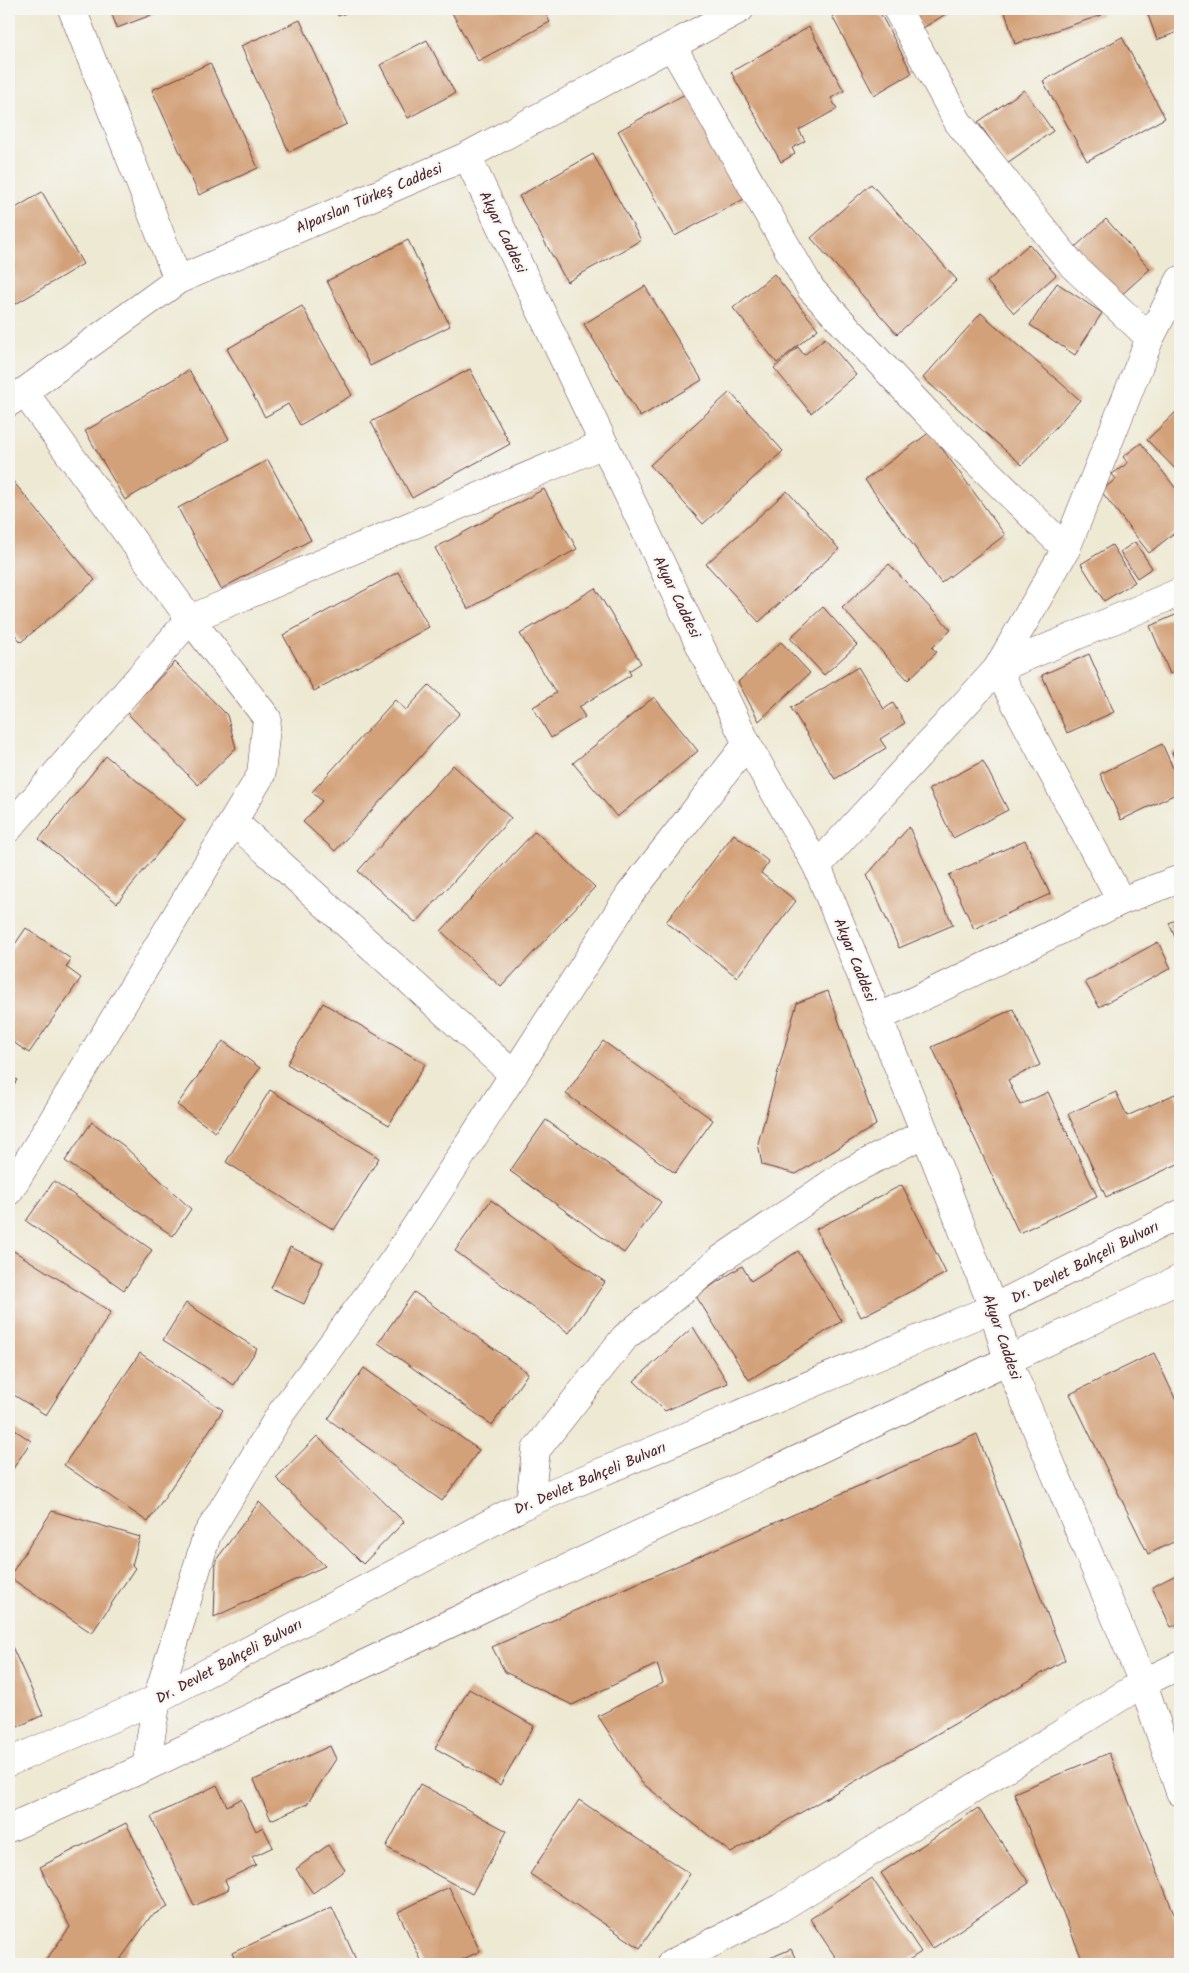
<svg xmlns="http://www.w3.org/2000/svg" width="1189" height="1973" viewBox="0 0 1189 1973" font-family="Kalam,sans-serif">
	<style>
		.building { fill: #d3a179 }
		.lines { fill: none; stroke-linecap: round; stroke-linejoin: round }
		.street-casing { stroke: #633d44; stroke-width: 29 }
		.street { stroke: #fff; stroke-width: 28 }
		.labels { text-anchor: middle; stroke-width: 4.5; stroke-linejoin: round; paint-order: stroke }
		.street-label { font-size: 15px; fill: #4a1f2b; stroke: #f6f6f2 }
	</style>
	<rect width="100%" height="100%" fill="#f6f6f2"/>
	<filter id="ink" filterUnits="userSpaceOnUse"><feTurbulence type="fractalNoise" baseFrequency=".02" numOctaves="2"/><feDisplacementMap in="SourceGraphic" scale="10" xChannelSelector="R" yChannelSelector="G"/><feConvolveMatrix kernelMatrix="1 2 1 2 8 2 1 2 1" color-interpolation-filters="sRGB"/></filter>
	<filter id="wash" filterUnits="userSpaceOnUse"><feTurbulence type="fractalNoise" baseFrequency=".0096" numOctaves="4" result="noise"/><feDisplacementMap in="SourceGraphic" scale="20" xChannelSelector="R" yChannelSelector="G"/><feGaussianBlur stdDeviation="1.12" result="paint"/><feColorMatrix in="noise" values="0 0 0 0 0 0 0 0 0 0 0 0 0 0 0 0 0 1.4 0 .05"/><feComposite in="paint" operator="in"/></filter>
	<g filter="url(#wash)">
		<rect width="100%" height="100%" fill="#eee9d3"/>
		<g id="blocks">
			<g class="building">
				<path d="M 110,9 L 167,9 L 117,28 Z"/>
				<path d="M 335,9 L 356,9 L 338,16 Z"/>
				<path d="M 450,9 L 543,9 L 550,22 L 478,61 Z"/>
				<path d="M 845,9 L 878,9 L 912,73 L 874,95 L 832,16 Z"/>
				<path d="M 911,9 L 954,9 L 923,28 Z"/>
				<path d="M 1004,9 L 1100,9 L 1102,15 L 1015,44 Z"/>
				<path d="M 1146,9 L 1180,9 L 1180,31 L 1157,40 Z"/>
				<path d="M 300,20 L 347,124 L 289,152 L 241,46 Z"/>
				<path d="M 809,27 L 844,91 L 831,98 L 837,109 L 799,130 L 805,141 L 792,148 L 795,154 L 781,162 L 731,72 Z"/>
				<path d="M 1122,37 L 1165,118 L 1087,161 L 1043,81 Z"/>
				<path d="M 427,40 L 455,93 L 408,118 L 380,65 Z"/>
				<path d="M 210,63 L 258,168 L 199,195 L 152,90 Z"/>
				<path d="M 1024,90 L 1053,131 L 1007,163 L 978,122 Z"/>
				<path d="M 687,93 L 744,199 L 675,236 L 618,131 Z"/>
				<path d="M 593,154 L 641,240 L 567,282 L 519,196 Z"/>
				<path d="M 871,184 L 957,280 L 897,334 L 811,238 Z"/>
				<path d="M 42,192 L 83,264 L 9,308 L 9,212 Z"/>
				<path d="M 1106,219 L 1150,269 L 1118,298 L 1074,248 Z"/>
				<path d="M 408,240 L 450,326 L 370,366 L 327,281 Z"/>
				<path d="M 1029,244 L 1056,275 L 1014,313 L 987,282 Z"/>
				<path d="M 774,274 L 818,329 L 777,363 L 733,308 Z"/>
				<path d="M 1057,283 L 1102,313 L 1075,355 L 1030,325 Z"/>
				<path d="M 645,286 L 702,380 L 640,417 L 584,324 Z"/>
				<path d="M 302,306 L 352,395 L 300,425 L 288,404 L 265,417 L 227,349 Z"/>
				<path d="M 981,313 L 1080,400 L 1022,465 L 923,378 Z"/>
				<path d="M 825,338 L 856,375 L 811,413 L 774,368 L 798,347 L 804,355 Z"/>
				<path d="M 470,369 L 510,444 L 412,498 L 371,422 Z"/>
				<path d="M 189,370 L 229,439 L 125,500 L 85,431 Z"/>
				<path d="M 730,392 L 783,451 L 703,524 L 650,465 Z"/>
				<path d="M 1180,408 L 1180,474 L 1147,440 Z"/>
				<path d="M 930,432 L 1005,535 L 941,583 L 865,480 Z"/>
				<path d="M 1141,443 L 1180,494 L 1180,533 L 1178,530 L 1149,553 L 1101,491 L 1116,479 L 1112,474 L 1128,463 L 1123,457 Z"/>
				<path d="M 268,460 L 311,540 L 221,589 L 178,508 Z"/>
				<path d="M 12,480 L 95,580 L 21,642 L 9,627 L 9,482 Z"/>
				<path d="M 544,489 L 577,549 L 468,609 L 435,548 Z"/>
				<path d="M 787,491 L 839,549 L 759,622 L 706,564 Z"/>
				<path d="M 1135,542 L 1152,568 L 1137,578 L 1120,552 Z"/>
				<path d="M 1112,545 L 1135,582 L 1104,601 L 1081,564 Z"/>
				<path d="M 889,564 L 951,630 L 932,648 L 937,652 L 908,680 L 842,608 Z"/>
				<path d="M 398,572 L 429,627 L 314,691 L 283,635 Z"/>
				<path d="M 595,588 L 641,663 L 629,671 L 631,675 L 579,707 L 585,717 L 551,738 L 533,707 L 556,693 L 520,634 Z"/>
				<path d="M 823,607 L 857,645 L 824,675 L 790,638 Z"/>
				<path d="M 1180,613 L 1180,670 L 1170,674 L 1150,626 Z"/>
				<path d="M 781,642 L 810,673 L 759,721 L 738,682 Z"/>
				<path d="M 1089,654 L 1114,712 L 1067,733 L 1042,675 Z"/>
				<path d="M 175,662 L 227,715 L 236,748 L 198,785 L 126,712 Z"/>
				<path d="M 858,667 L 884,709 L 893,703 L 905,723 L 880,739 L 886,748 L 835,779 L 791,708 Z"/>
				<path d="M 429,685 L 460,713 L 335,851 L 303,822 L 322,801 L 312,792 L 395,700 L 406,710 Z"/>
				<path d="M 654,697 L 698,751 L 617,817 L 573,763 Z"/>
				<path d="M 1162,744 L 1180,783 L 1180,792 L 1121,820 L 1100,774 Z"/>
				<path d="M 1180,749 L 1180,772 L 1172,753 Z"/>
				<path d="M 106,756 L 185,820 L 117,903 L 39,839 Z"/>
				<path d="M 983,761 L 1008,810 L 953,838 L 929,789 Z"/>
				<path d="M 453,765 L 511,818 L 416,923 L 358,871 Z"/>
				<path d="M 909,827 L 953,925 L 899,948 L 867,875 Z"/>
				<path d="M 535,831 L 595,887 L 501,987 L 441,931 Z"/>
				<path d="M 734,834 L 769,862 L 761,873 L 796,901 L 737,977 L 666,922 Z"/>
				<path d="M 1025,840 L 1050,894 L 974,929 L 949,875 Z"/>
				<path d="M 1180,918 L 1180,949 L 1169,923 Z"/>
				<path d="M 26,928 L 71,959 L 66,967 L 81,978 L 29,1053 L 13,1042 L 9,1049 L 9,953 Z"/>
				<path d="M 1158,942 L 1171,968 L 1099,1007 L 1085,982 Z"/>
				<path d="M 828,991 L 876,1125 L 796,1174 L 762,1165 L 758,1143 L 797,1003 Z"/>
				<path d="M 323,1003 L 425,1064 L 389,1125 L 287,1064 Z"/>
				<path d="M 1013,1009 L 1040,1065 L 1008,1080 L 1020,1105 L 1048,1092 L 1097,1196 L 1019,1233 L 932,1047 Z"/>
				<path d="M 223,1041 L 260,1068 L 215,1132 L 177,1105 Z"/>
				<path d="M 603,1041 L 713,1120 L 675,1173 L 566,1094 Z"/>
				<path d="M 9,1074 L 17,1080 L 9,1092 Z"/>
				<path d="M 270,1090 L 379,1158 L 334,1230 L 226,1162 Z"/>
				<path d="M 1116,1092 L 1127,1116 L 1175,1094 L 1180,1105 L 1180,1163 L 1106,1197 L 1068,1114 Z"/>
				<path d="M 546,1120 L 661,1202 L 624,1253 L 510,1171 Z"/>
				<path d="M 92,1122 L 124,1146 L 191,1209 L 173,1236 L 65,1161 Z"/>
				<path d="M 54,1181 L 152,1250 L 124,1290 L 26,1221 Z"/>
				<path d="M 902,1185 L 946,1273 L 861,1317 L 816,1229 Z"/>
				<path d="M 491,1200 L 605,1282 L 569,1333 L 455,1251 Z"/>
				<path d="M 290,1247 L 323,1262 L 304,1304 L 271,1288 Z"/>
				<path d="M 9,1248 L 111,1312 L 46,1415 L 9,1392 Z"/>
				<path d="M 798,1251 L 842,1321 L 749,1380 L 696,1296 L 742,1266 L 751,1281 Z"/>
				<path d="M 414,1292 L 528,1373 L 492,1425 L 378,1343 Z"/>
				<path d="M 186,1303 L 257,1349 L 234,1385 L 163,1340 Z"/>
				<path d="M 693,1327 L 728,1383 L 665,1411 L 634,1381 Z"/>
				<path d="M 140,1353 L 223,1410 L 148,1522 L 64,1465 Z"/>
				<path d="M 1154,1353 L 1180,1409 L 1180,1539 L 1148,1554 L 1070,1394 Z"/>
				<path d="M 364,1368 L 479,1450 L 442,1501 L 328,1419 Z"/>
				<path d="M 9,1426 L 31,1441 L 9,1475 Z"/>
				<path d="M 977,1434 L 1065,1660 L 731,1853 L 642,1783 L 598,1716 L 663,1683 L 657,1664 L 572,1705 L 505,1672 L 492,1647 Z"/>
				<path d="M 317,1436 L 404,1522 L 363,1564 L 276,1478 Z"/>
				<path d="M 259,1502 L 325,1566 L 214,1617 L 216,1560 Z"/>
				<path d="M 52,1511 L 140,1537 L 132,1565 L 135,1568 L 92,1633 L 9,1577 Z"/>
				<path d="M 1180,1573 L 1180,1623 L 1171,1627 L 1152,1587 Z"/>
				<path d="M 9,1640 L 43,1715 L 9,1731 Z"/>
				<path d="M 469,1689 L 534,1726 L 500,1785 L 435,1748 Z"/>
				<path d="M 330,1746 L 336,1759 L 307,1804 L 271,1820 L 254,1780 Z"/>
				<path d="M 1109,1753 L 1180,1928 L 1180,1964 L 1084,1964 L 1014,1793 Z"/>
				<path d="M 420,1784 L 507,1831 L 472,1894 L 386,1847 Z"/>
				<path d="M 217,1785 L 227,1806 L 241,1799 L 256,1831 L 263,1827 L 273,1847 L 252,1857 L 256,1865 L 225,1880 L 229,1889 L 194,1906 L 151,1817 Z"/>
				<path d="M 579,1800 L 690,1874 L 640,1948 L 530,1874 Z"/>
				<path d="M 978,1808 L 1029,1883 L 932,1949 L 881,1873 Z"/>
				<path d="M 126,1823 L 168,1907 L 151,1916 L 117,1964 L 43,1964 L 70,1927 L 40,1867 Z"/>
				<path d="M 328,1845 L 345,1870 L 313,1893 L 296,1869 Z"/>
				<path d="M 872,1878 L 921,1952 L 903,1964 L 840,1964 L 810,1919 Z"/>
				<path d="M 449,1887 L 480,1951 L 453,1964 L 423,1964 L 398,1912 Z"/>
				<path d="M 332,1907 L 358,1964 L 237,1964 L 232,1953 Z"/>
				<path d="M 791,1949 L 798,1964 L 756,1964 Z"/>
			</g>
		</g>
	</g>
	<g filter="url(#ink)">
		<use href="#blocks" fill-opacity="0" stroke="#633d44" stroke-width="1"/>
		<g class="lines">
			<g class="street-casing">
				<g id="street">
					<path d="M 72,9 L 178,280"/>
					<path d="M 897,9 L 958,122 L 1073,266 L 1150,338"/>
					<path d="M 672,46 L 811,289 L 927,413 L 1066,549"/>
					<path d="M 467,156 L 747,744 L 817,866 L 925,1133 L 993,1308 L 1008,1361 L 1143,1683 L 1180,1792"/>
					<path d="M 10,402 L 178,280 L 467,156 L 740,9"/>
					<path d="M 234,822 L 514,1075"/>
					<path d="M 9,828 L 190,619 L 604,444"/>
					<path d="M 817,866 L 997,669 L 1066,549 L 1150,338 L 1180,280"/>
					<path d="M 1121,901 L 997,669 L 1180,592"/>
					<path d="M 878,1018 L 1121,901 L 1180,879"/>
					<path d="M 9,1191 L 50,1125 L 261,775 L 267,718 L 190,619 L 24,392"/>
					<path d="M 530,1502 L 536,1450 L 625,1337 L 721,1259 L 845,1174 L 925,1133"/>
					<path d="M 9,1762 L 157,1699 L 530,1502 L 993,1308 L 1180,1214"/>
					<path d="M 146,1767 L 157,1699 L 207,1535 L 281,1413 L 394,1260 L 630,894 L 747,744"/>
					<path d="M 9,1828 L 146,1767 L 1180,1279"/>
					<path d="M 671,1964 L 780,1908 L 1143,1683 L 1180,1665"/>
				</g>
			</g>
			<use href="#street" class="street"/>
		</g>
	</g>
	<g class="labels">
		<g class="street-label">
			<text transform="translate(369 198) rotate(-23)" y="5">Alparslan Türkeş Caddesi</text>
			<text transform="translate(503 232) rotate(64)" y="5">Akyar Caddesi</text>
			<text transform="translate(677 597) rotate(64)" y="5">Akyar Caddesi</text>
			<text transform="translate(855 960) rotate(68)" y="5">Akyar Caddesi</text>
			<text transform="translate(1085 1262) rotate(-27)" y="5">Dr. Devlet Bahçeli Bulvarı</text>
			<text transform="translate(1002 1337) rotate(71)" y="5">Akyar Caddesi</text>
			<text transform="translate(590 1478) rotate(-23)" y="5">Dr. Devlet Bahçeli Bulvarı</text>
			<text transform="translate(229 1661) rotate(-28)" y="5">Dr. Devlet Bahçeli Bulvarı</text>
		</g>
	</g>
	<rect width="1189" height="1973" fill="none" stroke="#f6f6f2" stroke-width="30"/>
</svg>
